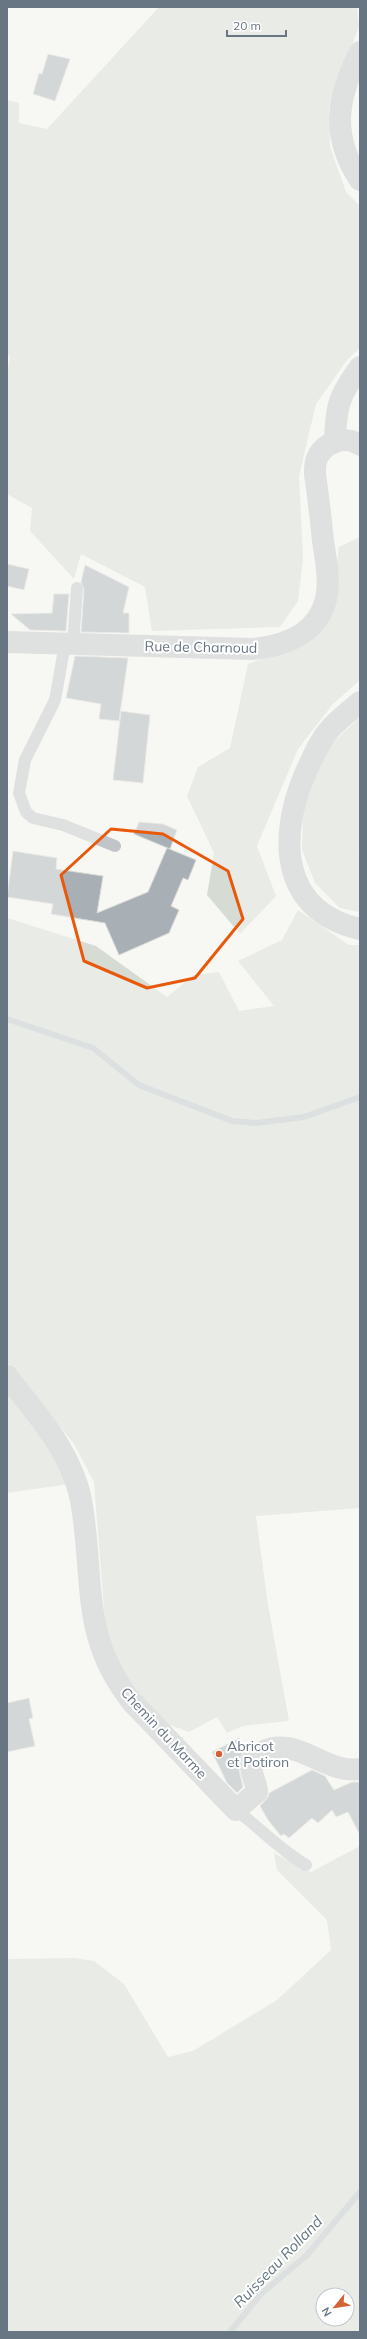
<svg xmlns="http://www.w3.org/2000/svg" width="367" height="2339" viewBox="0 0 367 2339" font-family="Mulish,sans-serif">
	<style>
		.green { fill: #d6dcd4; fill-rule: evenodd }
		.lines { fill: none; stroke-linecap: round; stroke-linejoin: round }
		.stream { stroke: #bac3c8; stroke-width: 6 }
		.building { fill: #a8afb5; stroke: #d9d9d7 }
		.service { stroke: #c1c4c8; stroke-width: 12 }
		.minor { stroke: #c1c4c8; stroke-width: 22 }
		.tertiary { stroke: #c1c4c8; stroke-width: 22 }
		.marked { fill: none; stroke: #e8590c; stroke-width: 3; stroke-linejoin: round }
		.poi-dot { fill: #d56236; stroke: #fff; stroke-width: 1.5 }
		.labels { text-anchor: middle; stroke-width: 4; stroke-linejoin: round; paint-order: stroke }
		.street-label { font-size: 14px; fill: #687683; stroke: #fff }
		.poi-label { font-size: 14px; fill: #687683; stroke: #fff; text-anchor: start }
		.water-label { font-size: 15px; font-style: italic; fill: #64777f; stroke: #fff }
	</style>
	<rect width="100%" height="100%" fill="#f7f7f4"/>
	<g class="green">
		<path d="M 159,7 L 357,7 L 359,26 L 329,108 L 330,147 L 346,192 L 360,206 L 360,348 L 347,360 L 316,404 L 299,476 L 303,559 L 298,601 L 280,627 L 152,631 L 145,587 L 81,554 L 74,579 L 30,531 L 32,508 L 7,494 L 7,375 L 10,357 L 7,353 L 7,100 L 19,103 L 19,123 L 47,129 Z"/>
		<path d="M 360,537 L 360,680 L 332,705 L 298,749 L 257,846 L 276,896 L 240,934 L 207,895 L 214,853 L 187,796 L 198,767 L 230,748 L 248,664 L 306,642 L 330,619 L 339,547 Z"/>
		<path d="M 360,717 L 360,845 L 358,852 L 360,852 L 360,912 L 340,908 L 315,883 L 302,850 L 303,802 L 329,746 Z"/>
		<path d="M 298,910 L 349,945 L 360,945 L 360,1508 L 256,1516 L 268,1605 L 289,1721 L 243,1726 L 227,1733 L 217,1717 L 189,1732 L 164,1723 L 153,1713 L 121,1668 L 106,1634 L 94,1482 L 74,1444 L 7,1362 L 7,918 L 96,946 L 167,997 L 194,975 L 219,972 L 239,1011 L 274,1006 L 238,961 L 282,940 Z"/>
		<path d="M 7,1385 L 51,1443 L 69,1484 L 7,1493 Z"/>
		<path d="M 360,1846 L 360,2332 L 7,2332 L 7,1959 L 74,1958 L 94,1961 L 124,1984 L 168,2057 L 193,2051 L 277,2000 L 331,1950 L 327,1920 L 277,1870 L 274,1853 L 311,1872 ZM 323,2295 L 347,2295 L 347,2319 L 323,2319 Z"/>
	</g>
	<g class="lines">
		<g class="stream">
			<path d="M 7,1019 L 93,1048 L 139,1085 L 232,1121 L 256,1123 L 304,1117 L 360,1097"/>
			<path d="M 230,2332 L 261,2294 L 307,2255 L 360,2192"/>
		</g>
	</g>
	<g class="building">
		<path d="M 48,54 L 70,59 L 55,101 L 33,94 L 39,73 L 42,74 Z"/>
		<path d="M 7,564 L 29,569 L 24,590 L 7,586 Z"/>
		<path d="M 85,565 L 129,587 L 123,613 L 129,613 L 129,633 L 81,632 L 84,589 L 81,582 Z"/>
		<path d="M 54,594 L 69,594 L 66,631 L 30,630 L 11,614 L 52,613 Z"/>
		<path d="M 75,656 L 128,658 L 119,721 L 99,719 L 101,704 L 66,698 Z"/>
		<path d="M 121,711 L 150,715 L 143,783 L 113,780 Z"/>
		<path d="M 139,822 L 163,824 L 177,830 L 170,849 L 134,834 Z"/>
		<path d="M 167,848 L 196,860 L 188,880 L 183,878 L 171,906 L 179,910 L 169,933 L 119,955 L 105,923 L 51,914 L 53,904 L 7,897 L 13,851 L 57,858 L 56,869 L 103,876 L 97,913 L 148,892 Z"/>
		<path d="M 29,1698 L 33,1718 L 29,1719 L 35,1746 L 7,1752 L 7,1703 Z"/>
		<path d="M 239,1738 L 243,1751 L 238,1765 L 243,1787 L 237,1793 L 227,1783 L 212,1752 Z"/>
		<path d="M 312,1770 L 325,1776 L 334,1790 L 352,1782 L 360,1782 L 360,1835 L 348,1812 L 336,1817 L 332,1810 L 318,1823 L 312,1818 L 289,1838 L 284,1834 L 281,1836 L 268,1820 L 260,1806 L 268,1797 L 269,1793 Z"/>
	</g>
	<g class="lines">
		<g class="service">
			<path d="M 65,644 L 55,700 L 25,760 L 19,793 L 26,812 L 33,818 L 63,825 L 115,846"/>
			<path d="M 73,644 L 77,588"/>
			<path d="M 236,1810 C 260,1828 280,1850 306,1865"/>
		</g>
		<g class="minor">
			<path d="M 360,52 C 337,98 330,135 360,180"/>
			<path d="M 335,441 C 336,405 339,396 360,367"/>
			<path d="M 7,1376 C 33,1410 64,1443 77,1485 C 83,1502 84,1521 86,1539 C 92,1604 89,1647 132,1702 L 236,1810 L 257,1792 C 257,1783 249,1771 251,1762 C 253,1757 258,1754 262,1752 C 296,1734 326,1775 360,1769"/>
		</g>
		<g class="tertiary">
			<path d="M 7,642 L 253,649 C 284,646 318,634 326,599 C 330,581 326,559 323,541 C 321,519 318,496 315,474 C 315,470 315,465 316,461 C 322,443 345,434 360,445"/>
			<path d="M 360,702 C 350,711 339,719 330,729 C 319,741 312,759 305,774 C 278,837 280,911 360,929"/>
		</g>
	</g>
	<path d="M0 0H367V2339H0ZM 111,829 L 163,834 L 228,871 L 243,919 L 195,978 L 147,988 L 84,961 L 61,875 Z" fill="#f7f7f4" fill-opacity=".55" fill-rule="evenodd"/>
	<path class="marked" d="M 111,829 L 163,834 L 228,871 L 243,919 L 195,978 L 147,988 L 84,961 L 61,875 Z"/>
	<circle class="poi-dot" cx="219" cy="1754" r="4"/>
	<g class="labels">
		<g class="street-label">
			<text transform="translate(201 647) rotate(1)" y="5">Rue de Charnoud</text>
			<text transform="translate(164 1733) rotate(47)" y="5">Chemin du Marme</text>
		</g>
		<g class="poi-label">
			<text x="227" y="1751">Abricot<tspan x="227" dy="16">et Potiron</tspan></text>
		</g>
		<g class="water-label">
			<text transform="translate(278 2262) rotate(-46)" y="5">Ruisseau Rolland</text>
		</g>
	</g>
	<rect width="367" height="2339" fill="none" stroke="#687683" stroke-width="16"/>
	<g transform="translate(335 2307) rotate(240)"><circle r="19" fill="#ffffff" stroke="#c3c8cd"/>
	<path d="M0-3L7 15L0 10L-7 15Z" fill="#d56236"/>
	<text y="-6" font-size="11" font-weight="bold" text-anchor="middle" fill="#687683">N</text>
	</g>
	<path d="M227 30v6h59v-6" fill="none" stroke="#687683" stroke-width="2"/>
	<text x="233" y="30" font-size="12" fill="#687683" stroke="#ffffff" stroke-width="3" paint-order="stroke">20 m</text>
</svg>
